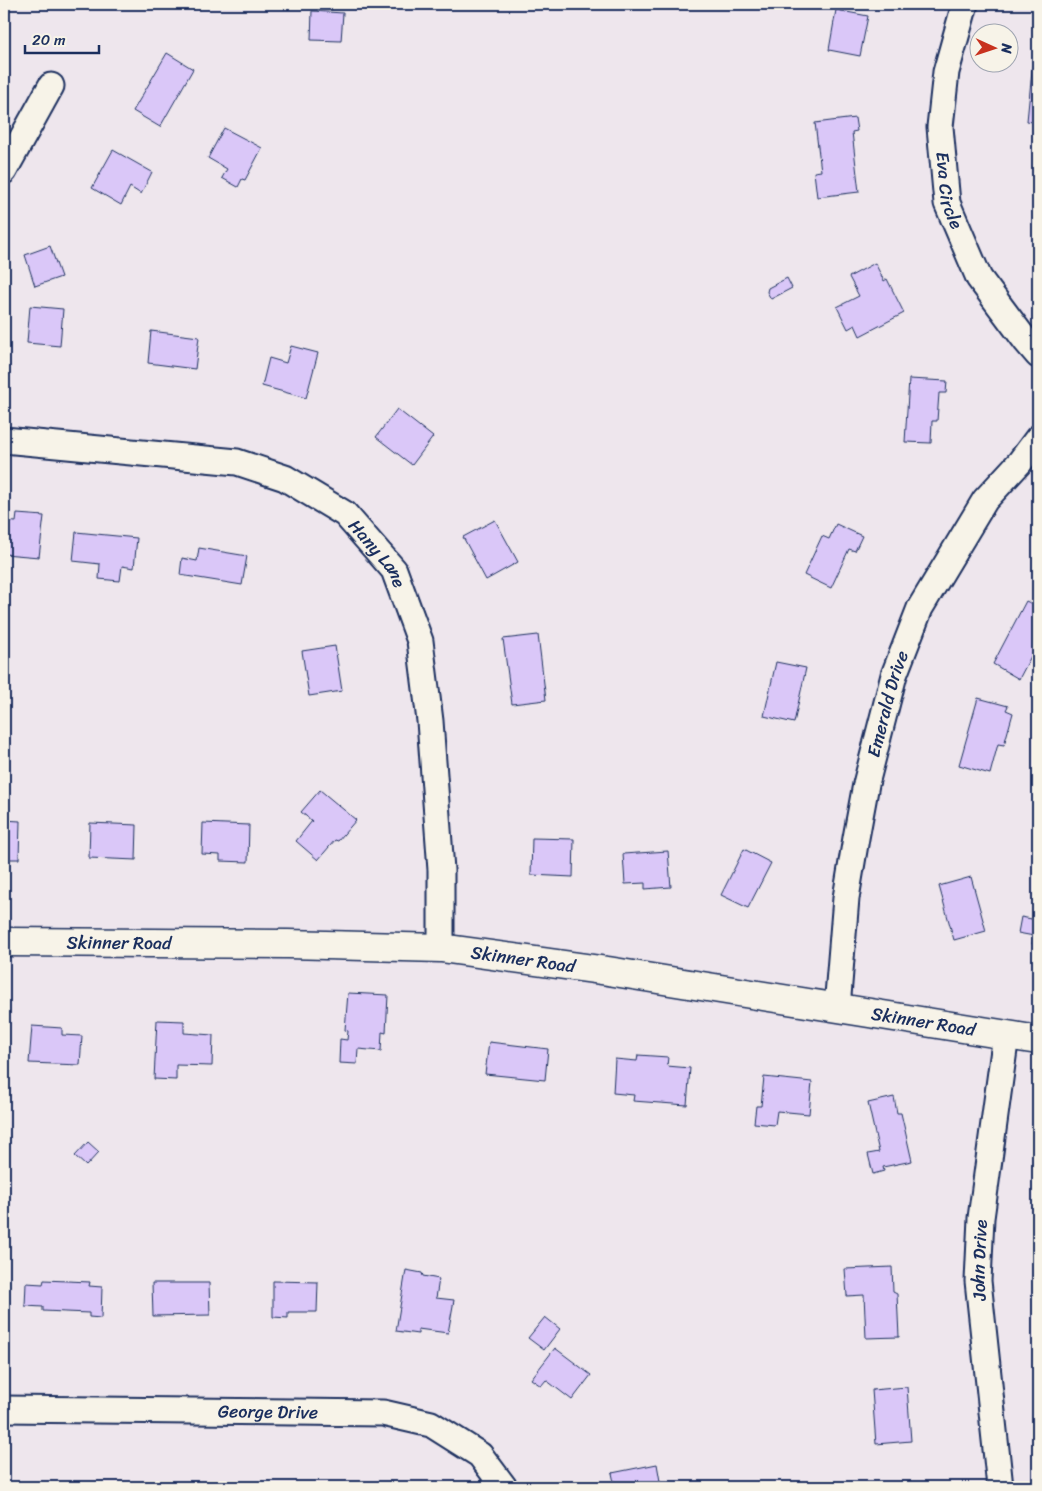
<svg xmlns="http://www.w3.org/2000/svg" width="1042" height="1491" viewBox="0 0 1042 1491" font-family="Sriracha,sans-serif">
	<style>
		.building { fill: #dac7f8; stroke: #1b2f5e }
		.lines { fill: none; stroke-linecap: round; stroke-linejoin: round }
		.street-casing { stroke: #1b2f5e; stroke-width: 29 }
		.secondary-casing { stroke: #1b2f5e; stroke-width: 31 }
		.street { stroke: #f7f3e8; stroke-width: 25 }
		.secondary { stroke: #f7f3e8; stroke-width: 28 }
		.labels { text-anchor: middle; stroke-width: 5; stroke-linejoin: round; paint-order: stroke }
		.street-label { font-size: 18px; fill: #1b2f5e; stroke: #f7f3e8 }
	</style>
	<rect width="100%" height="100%" fill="#eee6ed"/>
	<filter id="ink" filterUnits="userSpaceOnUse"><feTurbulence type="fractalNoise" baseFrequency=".02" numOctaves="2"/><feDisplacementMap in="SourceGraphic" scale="10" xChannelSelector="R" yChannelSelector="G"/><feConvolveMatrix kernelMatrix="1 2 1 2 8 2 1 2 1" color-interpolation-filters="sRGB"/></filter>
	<g filter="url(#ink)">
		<g class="building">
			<path d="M 836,10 L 868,16 L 860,56 L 829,50 Z"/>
			<path d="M 312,11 L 343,13 L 341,41 L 311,40 Z"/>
			<path d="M 167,53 L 193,69 L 160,127 L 133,111 Z"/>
			<path d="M 1033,60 L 1038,61 L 1038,123 L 1027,121 Z"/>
			<path d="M 855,118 L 857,131 L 852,132 L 859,192 L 817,197 L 814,172 L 821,171 L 815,123 Z"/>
			<path d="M 224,128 L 262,148 L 245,180 L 242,179 L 238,187 L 222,178 L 227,169 L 208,158 Z"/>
			<path d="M 113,150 L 152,172 L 141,194 L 130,187 L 121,205 L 92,188 Z"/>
			<path d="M 1038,173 L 1038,189 L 1032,176 Z"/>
			<path d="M 50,246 L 61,277 L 35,286 L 25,255 Z"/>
			<path d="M 875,263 L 884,281 L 887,279 L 904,313 L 860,336 L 855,325 L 848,329 L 837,307 L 859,296 L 849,277 Z"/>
			<path d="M 787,278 L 792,288 L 771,299 L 767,292 L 768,288 Z"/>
			<path d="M 30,306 L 63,309 L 60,346 L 27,343 Z"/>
			<path d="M 151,331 L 199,337 L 195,369 L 148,363 Z"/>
			<path d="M 291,346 L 318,353 L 306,398 L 262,386 L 269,358 L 286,363 Z"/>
			<path d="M 909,379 L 947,381 L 946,393 L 939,393 L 937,421 L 932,421 L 931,443 L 905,442 Z"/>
			<path d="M 397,409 L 433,437 L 412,465 L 376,437 Z"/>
			<path d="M 17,514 L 44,516 L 39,557 L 4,554 L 4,521 L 16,522 Z"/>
			<path d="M 495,520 L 518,562 L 486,580 L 463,537 Z"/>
			<path d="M 836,524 L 862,536 L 855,551 L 849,549 L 831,588 L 804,575 L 822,536 L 829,539 Z"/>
			<path d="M 76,532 L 137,538 L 134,568 L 122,566 L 120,581 L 99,579 L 100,564 L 73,561 Z"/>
			<path d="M 199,548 L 247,556 L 242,585 L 180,575 L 182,558 L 197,561 Z"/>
			<path d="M 1026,601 L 1038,607 L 1038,643 L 1019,679 L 993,664 Z"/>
			<path d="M 538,635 L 546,700 L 512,704 L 503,639 Z"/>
			<path d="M 335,646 L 342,691 L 309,696 L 302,651 Z"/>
			<path d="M 776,662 L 806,668 L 794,723 L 764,716 Z"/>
			<path d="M 978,698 L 1008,706 L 1006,710 L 1013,713 L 1004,745 L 998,744 L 990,774 L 959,765 Z"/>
			<path d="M 320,790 L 356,820 L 338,841 L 335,840 L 318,860 L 296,841 L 312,821 L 301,812 Z"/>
			<path d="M 4,820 L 20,821 L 19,859 L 4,859 Z"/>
			<path d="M 90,823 L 137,825 L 136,860 L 89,858 Z"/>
			<path d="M 203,823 L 249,825 L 248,862 L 220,861 L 220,855 L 202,854 Z"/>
			<path d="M 532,838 L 574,839 L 573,877 L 531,875 Z"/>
			<path d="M 744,849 L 771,863 L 748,908 L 721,895 Z"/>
			<path d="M 668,851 L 671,887 L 645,889 L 645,883 L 625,884 L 623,854 Z"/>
			<path d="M 971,877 L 986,931 L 954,940 L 939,886 Z"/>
			<path d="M 1038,914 L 1038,945 L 1032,944 L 1034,936 L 1018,933 L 1021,917 L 1037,920 Z"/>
			<path d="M 348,993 L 388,995 L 386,1033 L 382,1032 L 381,1051 L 358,1049 L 357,1064 L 339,1063 L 340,1039 L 347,1040 L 348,1031 L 345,1030 Z"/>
			<path d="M 157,1020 L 184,1021 L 184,1033 L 213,1035 L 212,1066 L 176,1065 L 176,1080 L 154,1079 Z"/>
			<path d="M 32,1026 L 62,1028 L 62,1035 L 82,1036 L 80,1065 L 29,1063 Z"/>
			<path d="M 489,1042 L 548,1049 L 545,1080 L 485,1074 Z"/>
			<path d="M 638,1055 L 668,1057 L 667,1066 L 690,1068 L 687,1105 L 633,1101 L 634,1095 L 613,1093 L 615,1059 L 637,1061 Z"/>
			<path d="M 764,1077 L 812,1082 L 809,1114 L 777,1111 L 775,1125 L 754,1123 L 756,1106 L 761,1106 Z"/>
			<path d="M 894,1097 L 897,1113 L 901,1113 L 912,1161 L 883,1167 L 884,1171 L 873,1174 L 868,1154 L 879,1152 L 868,1103 Z"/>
			<path d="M 88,1142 L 99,1152 L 86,1166 L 75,1156 Z"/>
			<path d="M 892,1267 L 893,1292 L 897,1294 L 899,1337 L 866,1338 L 864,1295 L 847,1296 L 845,1269 Z"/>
			<path d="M 406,1270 L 422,1273 L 423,1276 L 439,1279 L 436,1298 L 454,1300 L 448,1333 L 418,1329 L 418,1334 L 396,1331 Z"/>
			<path d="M 44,1280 L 90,1282 L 89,1286 L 102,1287 L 101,1318 L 89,1317 L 89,1313 L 43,1311 L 43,1307 L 25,1306 L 26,1283 L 43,1284 Z"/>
			<path d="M 273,1281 L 318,1282 L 317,1312 L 288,1312 L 288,1318 L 273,1317 Z"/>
			<path d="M 152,1283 L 209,1283 L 210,1315 L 153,1316 Z"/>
			<path d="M 545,1317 L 560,1329 L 544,1350 L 528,1338 Z"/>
			<path d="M 555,1348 L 591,1375 L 572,1400 L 546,1380 L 541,1386 L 531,1379 Z"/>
			<path d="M 907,1387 L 911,1441 L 876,1444 L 872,1390 Z"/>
			<path d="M 657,1464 L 661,1487 L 615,1487 L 612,1473 Z"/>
		</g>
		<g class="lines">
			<g class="street-casing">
				<g id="street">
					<path id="s1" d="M 965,4 L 946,72 L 940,127 L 947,203 L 979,278 L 1026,341 L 1038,355"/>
					<path d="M 4,171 L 51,86"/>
					<path id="s2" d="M 4,440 L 237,462 L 285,478 L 345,514 L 394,570 L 420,641 L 430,721 L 441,870 L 441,948"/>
					<path id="s3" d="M 837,1008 L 846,898 L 856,838 L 866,784 L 894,675 L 920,608 L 985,500 L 1020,462 L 1038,438"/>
					<path id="s4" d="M 4,1409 L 383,1413 L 431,1424 L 480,1455 L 504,1487"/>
					<path id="s5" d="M 1000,1487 L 978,1281 L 981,1218 L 1006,1035"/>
				</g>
			</g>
			<g class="secondary-casing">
				<g id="secondary">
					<path id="s6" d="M 4,942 L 288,944 L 441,948 L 608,971 L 1038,1040"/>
				</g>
			</g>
			<use href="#street" class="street"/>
			<use href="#secondary" class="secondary"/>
		</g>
	</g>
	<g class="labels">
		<g class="street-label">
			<text dy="6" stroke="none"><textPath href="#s1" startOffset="190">Eva Circle</textPath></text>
			<text dy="6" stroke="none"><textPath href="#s2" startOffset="406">Hany Lane</textPath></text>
			<text dy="6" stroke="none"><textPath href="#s3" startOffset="309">Emerald Drive</textPath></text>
			<text dy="6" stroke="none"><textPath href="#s6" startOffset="115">Skinner Road</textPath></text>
			<text dy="6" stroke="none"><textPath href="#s6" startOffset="520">Skinner Road</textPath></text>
			<text dy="6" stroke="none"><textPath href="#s6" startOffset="925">Skinner Road</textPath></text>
			<text dy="6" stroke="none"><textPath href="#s5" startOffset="228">John Drive</textPath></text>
			<text dy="6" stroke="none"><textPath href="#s4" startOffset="264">George Drive</textPath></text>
		</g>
	</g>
	<rect width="1042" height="1491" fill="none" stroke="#f7f3e8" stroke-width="20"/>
	<rect x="10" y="10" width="1022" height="1471" fill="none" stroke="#1b2f5e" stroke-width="2" filter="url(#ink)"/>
	<g transform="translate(994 48) rotate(93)"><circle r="24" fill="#f7f3e8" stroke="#9fa5b1"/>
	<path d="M0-4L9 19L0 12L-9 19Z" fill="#c8321e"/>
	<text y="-8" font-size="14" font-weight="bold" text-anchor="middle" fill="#1b2f5e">N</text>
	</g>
	<path d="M25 45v8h74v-8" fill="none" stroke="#1b2f5e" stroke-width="2.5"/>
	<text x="32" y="45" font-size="15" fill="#1b2f5e" stroke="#f7f3e8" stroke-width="4" paint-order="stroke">20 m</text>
</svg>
